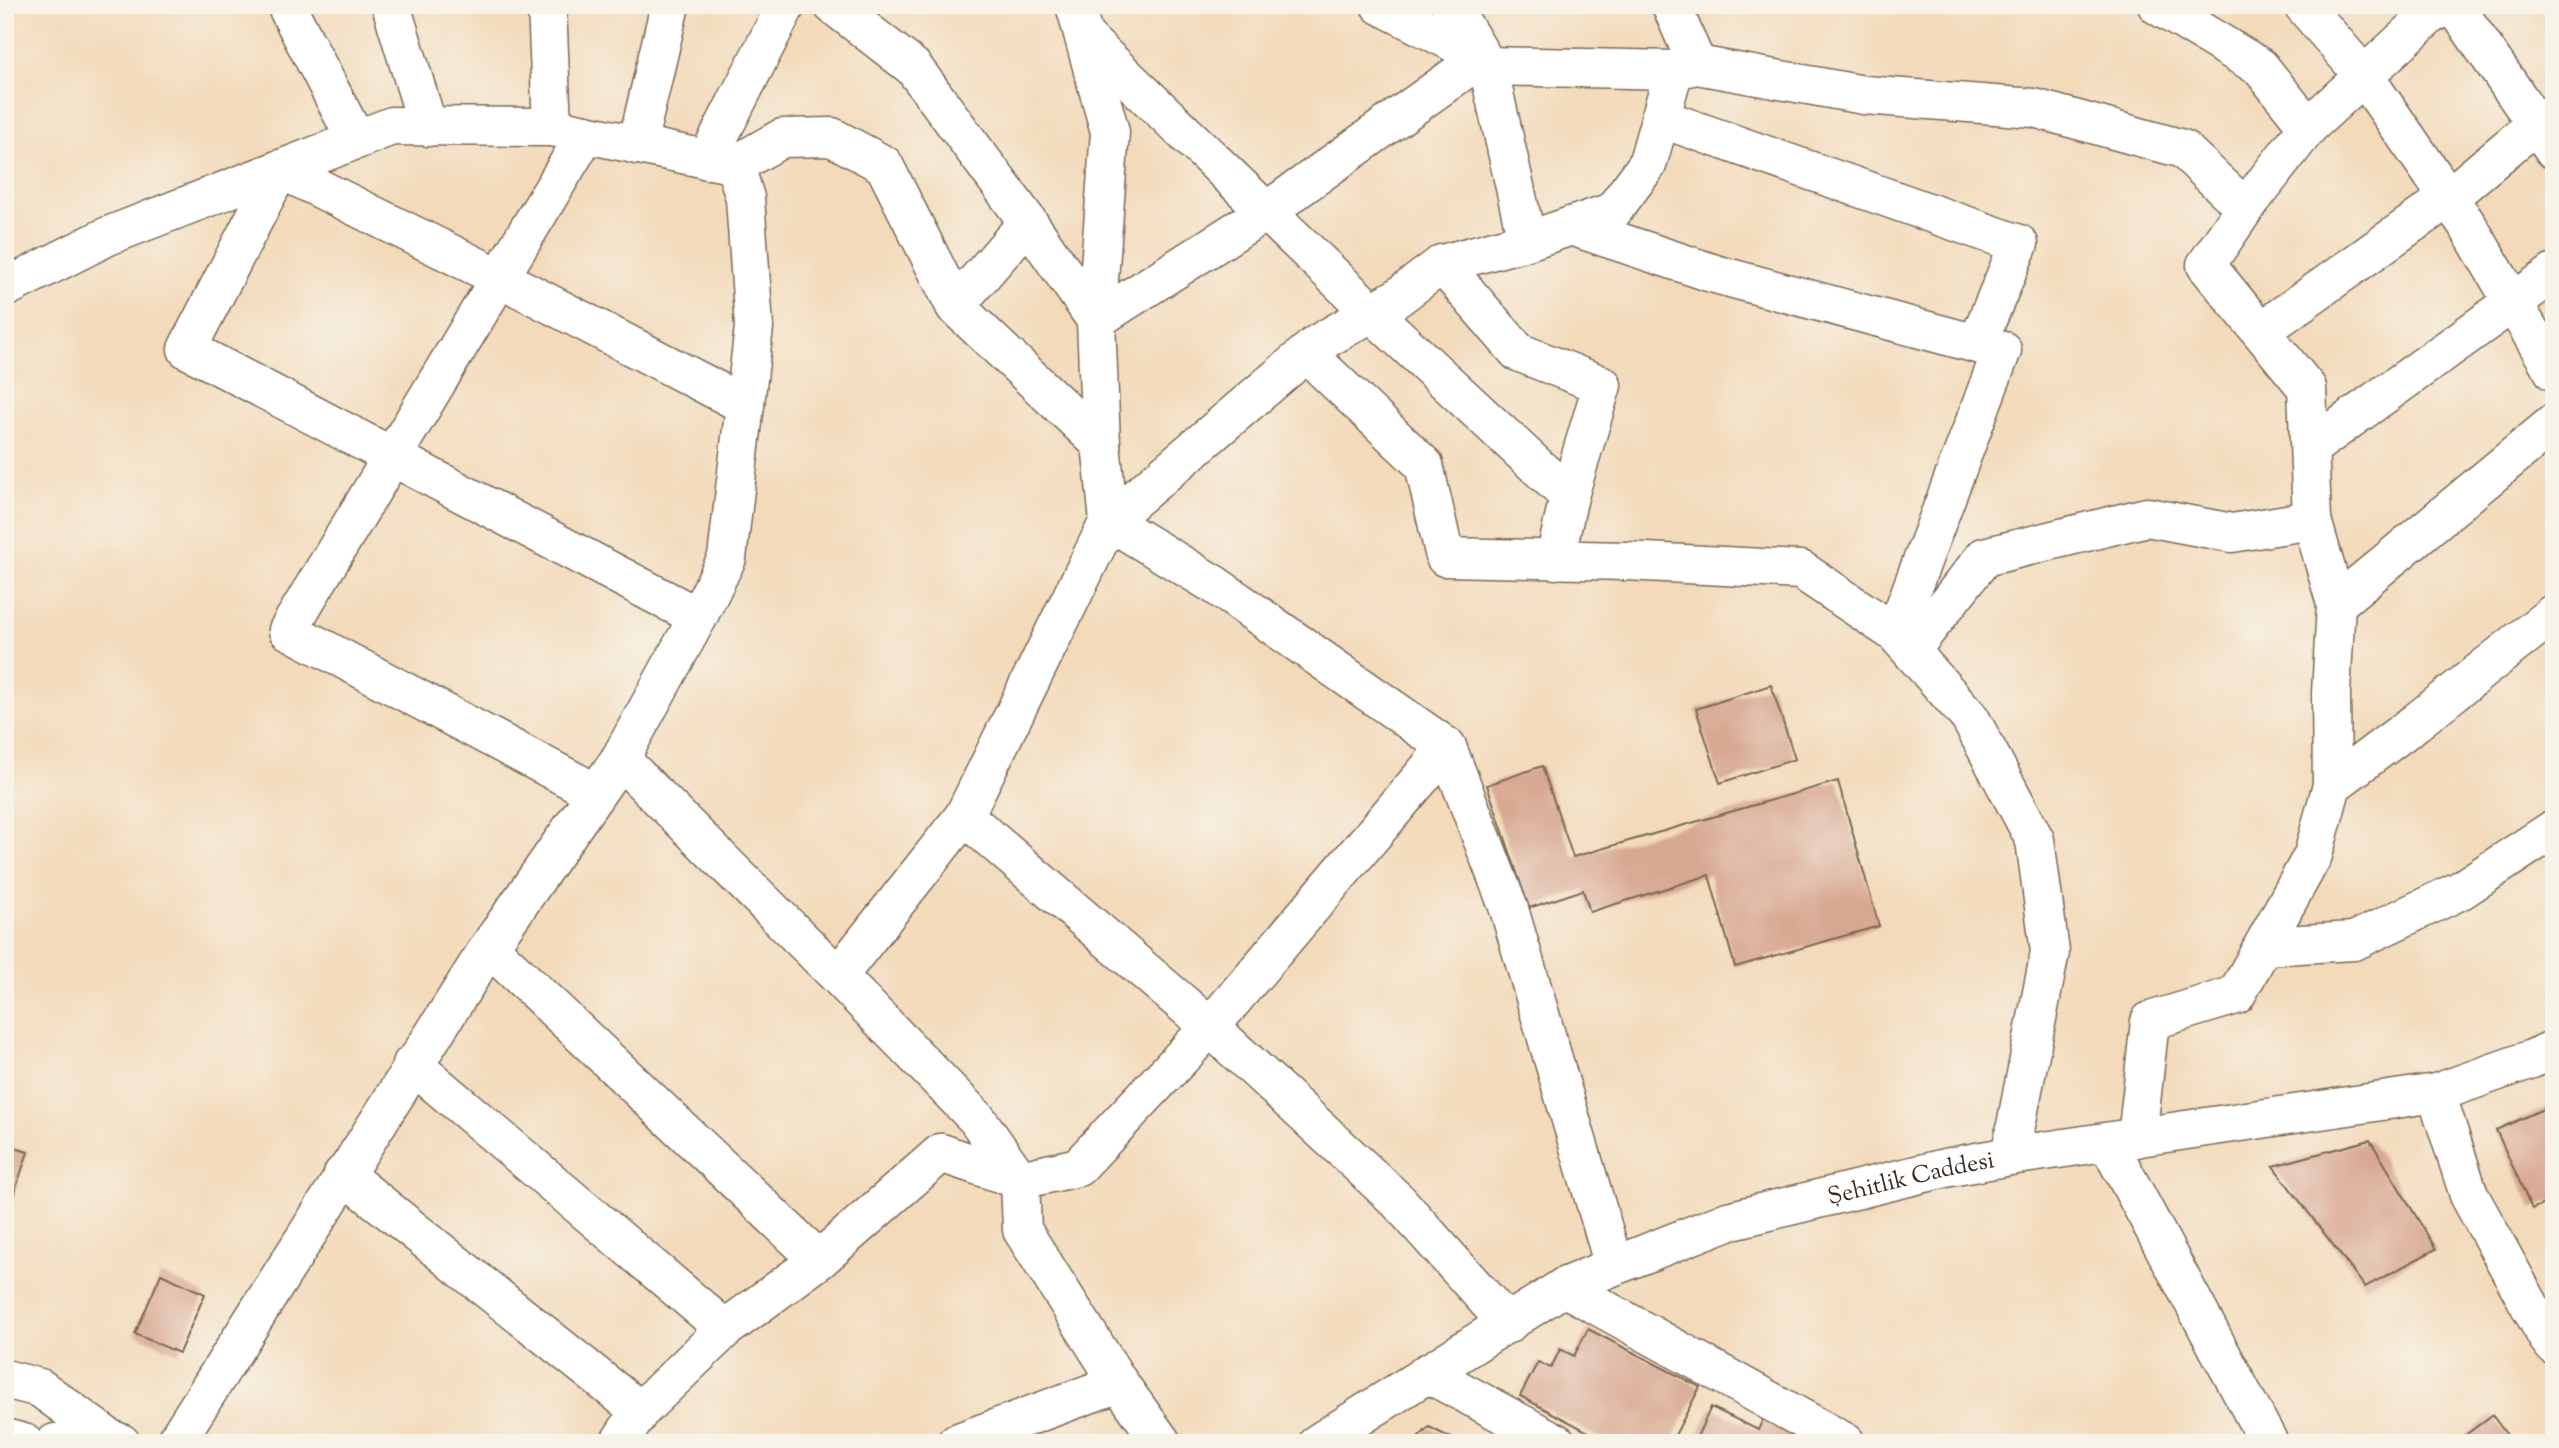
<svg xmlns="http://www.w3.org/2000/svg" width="2559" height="1448" viewBox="0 0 2559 1448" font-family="'Sorts Mill Goudy',serif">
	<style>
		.building { fill: #d8a791 }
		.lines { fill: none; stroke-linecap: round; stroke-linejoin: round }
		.minor-casing { stroke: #7b6855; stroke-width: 41 }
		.minor { stroke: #fff; stroke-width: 38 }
		.labels { text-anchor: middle; stroke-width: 5; stroke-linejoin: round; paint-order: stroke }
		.street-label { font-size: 24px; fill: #3b2a1e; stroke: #f7f3e8 }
	</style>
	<rect width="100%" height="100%" fill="#f7f3e8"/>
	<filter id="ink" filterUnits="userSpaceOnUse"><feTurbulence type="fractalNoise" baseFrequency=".0143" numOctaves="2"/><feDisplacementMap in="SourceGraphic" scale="14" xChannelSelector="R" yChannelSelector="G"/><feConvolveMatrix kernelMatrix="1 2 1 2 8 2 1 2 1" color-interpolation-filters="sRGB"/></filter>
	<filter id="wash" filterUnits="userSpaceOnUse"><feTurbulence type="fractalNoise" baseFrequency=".00686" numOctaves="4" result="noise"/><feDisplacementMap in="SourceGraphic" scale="28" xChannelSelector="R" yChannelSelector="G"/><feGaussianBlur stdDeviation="1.57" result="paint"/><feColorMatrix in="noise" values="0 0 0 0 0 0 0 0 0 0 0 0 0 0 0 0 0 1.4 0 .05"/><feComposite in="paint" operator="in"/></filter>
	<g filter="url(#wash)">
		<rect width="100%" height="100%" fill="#f3daba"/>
		<g id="blocks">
			<g class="building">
				<path d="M 1771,685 L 1795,759 L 1720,783 L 1696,709 Z"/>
				<path d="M 1542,766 L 1573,857 L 1838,781 L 1879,926 L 1735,967 L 1709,875 L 1590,912 L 1583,890 L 1529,908 L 1487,785 Z"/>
				<path d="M 2554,1104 L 2554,1199 L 2532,1209 L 2496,1130 Z"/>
				<path d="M 2370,1140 L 2436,1249 L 2365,1287 L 2273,1166 Z"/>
				<path d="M 5,1145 L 28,1152 L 6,1217 L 5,1217 Z"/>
				<path d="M 161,1274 L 205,1294 L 179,1353 L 135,1334 Z"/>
				<path d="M 1588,1329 L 1700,1387 L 1671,1443 L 1609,1443 L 1520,1396 L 1538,1362 L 1551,1368 L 1560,1349 L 1574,1356 Z"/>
				<path d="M 1711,1407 L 1758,1430 L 1767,1411 L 1809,1443 L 1694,1443 Z"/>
				<path d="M 2492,1415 L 2513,1443 L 2455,1443 Z"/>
				<path d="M 1429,1427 L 1453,1439 L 1460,1443 L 1413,1443 Z"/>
			</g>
		</g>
	</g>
	<g filter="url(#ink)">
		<use href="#blocks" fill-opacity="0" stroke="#7b6855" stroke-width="2"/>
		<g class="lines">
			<g class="minor-casing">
				<g id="minor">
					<path d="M 286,5 L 356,140"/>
					<path d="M 391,5 L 428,127"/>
					<path d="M 547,5 L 552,127"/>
					<path d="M 833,5 L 913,67 L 1028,222 L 1096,320 L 1267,211 L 1482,57 L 1451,5"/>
					<path d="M 1380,5 L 1482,57 L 1488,66 L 1674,70"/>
					<path d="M 1671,5 L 1697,65"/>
					<path d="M 2157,5 L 2260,67 L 2308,127 L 2245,208"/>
					<path d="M 2303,5 L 2364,76 L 2468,226 L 2554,372"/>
					<path d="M 2454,5 L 2554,150"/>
					<path d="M 1085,37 L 1371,312 L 1569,496 L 1555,560"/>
					<path d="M 1488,66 L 1527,241"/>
					<path d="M 1660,118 L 2019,244 L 1977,344 L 2002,350 L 1895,633"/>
					<path d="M 2308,127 L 2430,15 L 2448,5"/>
					<path d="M 586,134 L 288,630 L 596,793"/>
					<path d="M 637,145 L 670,5"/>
					<path d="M 707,160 L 786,5"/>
					<path d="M 735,165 L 782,138 L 832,137 L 884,165 L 955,306 L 1101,444"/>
					<path d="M 1571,226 L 1715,274 L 1977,344"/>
					<path d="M 1442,264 L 1518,352 L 1602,385 L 1569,496"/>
					<path d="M 5,288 L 108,236 L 392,126 L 552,127 L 735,165 L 745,198 L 754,327 L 727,558 L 698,617 L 620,759 L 489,947 L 175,1443"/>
					<path d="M 955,306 L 1028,222"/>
					<path d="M 2261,331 L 2448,198 L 2536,124 L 2554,113"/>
					<path d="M 1306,353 L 1424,465 L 1445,557 L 1626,561 L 1801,570 L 1895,633 L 1970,718 L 2035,840 L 2050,952 L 2010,1156"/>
					<path d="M 2310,448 L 2554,273"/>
					<path d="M 2336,604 L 2554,423"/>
					<path d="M 698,617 L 187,349 L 280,169 L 500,278 L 745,405"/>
					<path d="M 1911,650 L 1984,557 L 2147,517 L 2232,533 L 2312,520"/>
					<path d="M 1447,747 L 1215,585 L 1109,521 L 1317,344 L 1397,298 L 1442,264 L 1527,241 L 1612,212 L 1647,165 L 1674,70 L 1697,65 L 1864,95 L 2034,108 L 2183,149 L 2245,208 L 2206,265 L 2307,388 L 2312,520 L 2336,604 L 2331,693 L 2332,785 L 2313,855 L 2236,995 L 2150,1021 L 2137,1138"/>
					<path d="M 620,759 L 838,976 L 977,1119 L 1020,1180 L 1078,1167 L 1210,1027 L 1447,747 L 1509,909 L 1614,1266"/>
					<path d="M 2332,785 L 2415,723 L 2554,613"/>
					<path d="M 964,816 L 1210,1027 L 1398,1201 L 1508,1324"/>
					<path d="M 2263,946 L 2354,941 L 2461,890 L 2554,829"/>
					<path d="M 489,947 L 819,1260"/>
					<path d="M 838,976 L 964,816 L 1109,521 L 1101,444 L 1096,320 L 1110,132 L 1075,5"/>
					<path d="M 412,1064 L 725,1329"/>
					<path d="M 2436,1093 L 2469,1195 L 2547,1337 L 2554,1346"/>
					<path d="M 2108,1143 L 2269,1443"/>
					<path d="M 343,1174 L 640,1411"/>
					<path d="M 1564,1287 L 1846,1443"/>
					<path d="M 1427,1373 L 1557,1443"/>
					<path d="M 5,1379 L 40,1388 L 110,1439 L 121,1443"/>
					<path d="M 5,1438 L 24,1443"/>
					<path d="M 55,1443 L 110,1439"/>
					<path d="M 619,1443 L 640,1411 L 725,1329 L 819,1260 L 941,1153 L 1020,1180 L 1022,1230 L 1119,1383 L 1162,1443"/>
					<path d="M 956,1443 L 1119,1383"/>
					<path id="s1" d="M 1318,1443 L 1564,1287 L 1614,1266 L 1728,1221 L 1945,1168 L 2010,1156 L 2436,1093 L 2532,1059 L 2554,1049"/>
				</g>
			</g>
			<use href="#minor" class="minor"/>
		</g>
	</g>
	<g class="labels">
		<g class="street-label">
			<text dy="8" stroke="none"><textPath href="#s1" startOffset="656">Şehitlik Caddesi</textPath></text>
		</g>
	</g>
	<rect width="2559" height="1448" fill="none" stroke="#f7f3e8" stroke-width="28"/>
</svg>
